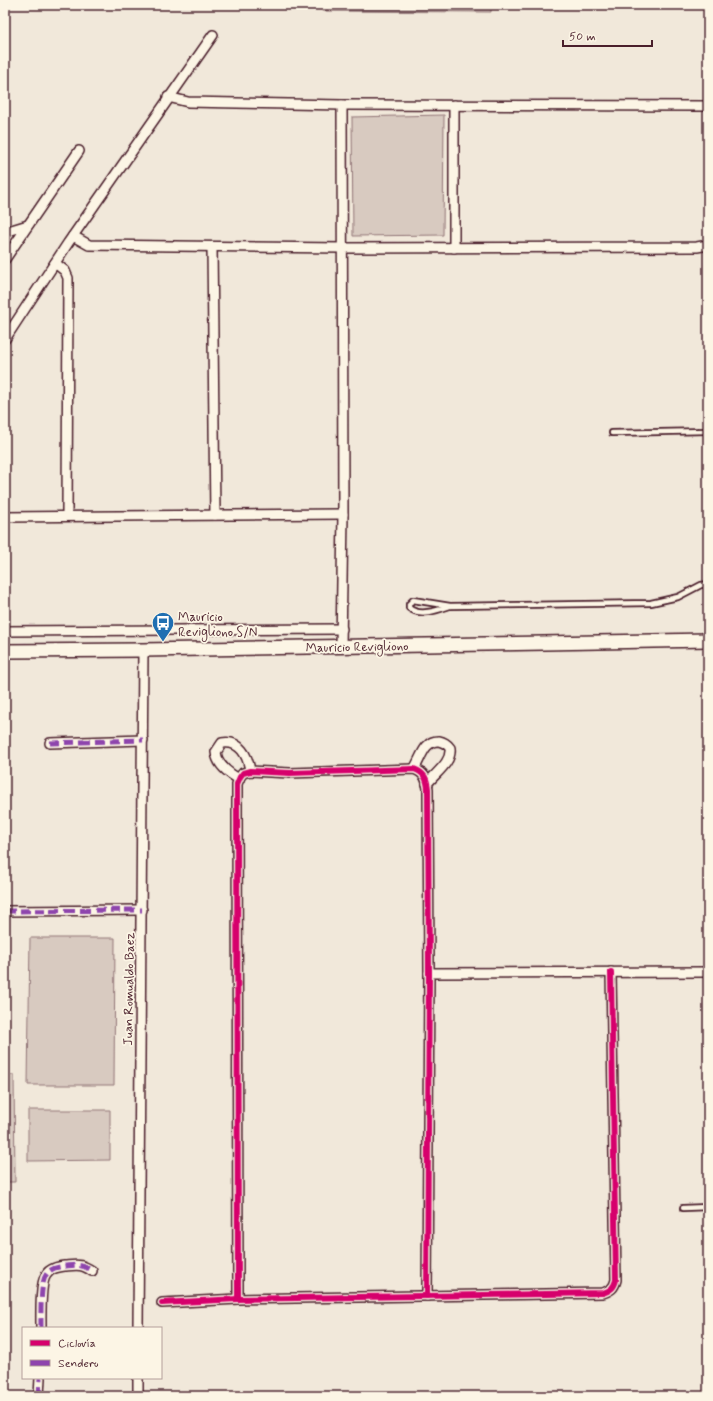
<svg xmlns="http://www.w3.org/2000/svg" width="713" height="1401" viewBox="0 0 713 1401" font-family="Mynerve,sans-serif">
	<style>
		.green { fill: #d8cac0; stroke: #917476 }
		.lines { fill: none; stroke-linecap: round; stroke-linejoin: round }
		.service-casing { stroke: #4a1f2b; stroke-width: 8 }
		.minor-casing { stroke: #4a1f2b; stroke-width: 12 }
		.secondary-casing { stroke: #4a1f2b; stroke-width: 16 }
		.service { stroke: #fcf5e5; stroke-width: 4.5 }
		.minor { stroke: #fcf5e5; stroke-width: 9 }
		.secondary { stroke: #fcf5e5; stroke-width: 13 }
		.quiet { stroke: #8e44ad; stroke-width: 5; stroke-dasharray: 10 5; stroke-linecap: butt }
		.cycleway-casing { stroke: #fcf5e5; stroke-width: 8 }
		.cycleway { stroke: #d6006c; stroke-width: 6 }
		.labels { text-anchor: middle; stroke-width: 3.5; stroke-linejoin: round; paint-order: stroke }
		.poi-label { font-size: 13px; fill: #4a1f2b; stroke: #fcf5e5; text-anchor: start }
		.street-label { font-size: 13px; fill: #4a1f2b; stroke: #fcf5e5 }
	</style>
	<rect width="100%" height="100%" fill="#f1e8da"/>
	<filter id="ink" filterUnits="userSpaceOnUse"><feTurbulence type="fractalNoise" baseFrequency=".025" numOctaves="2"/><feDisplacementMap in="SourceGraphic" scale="8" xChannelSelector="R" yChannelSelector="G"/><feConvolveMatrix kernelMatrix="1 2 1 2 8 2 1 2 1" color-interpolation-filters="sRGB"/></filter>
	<g filter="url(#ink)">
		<g class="green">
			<path d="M 322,5 L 491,5 L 491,12 L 322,11 Z"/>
			<path d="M 444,115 L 443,235 L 353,236 L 352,117 Z"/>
			<path d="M 30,938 L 115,938 L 114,1085 L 28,1085 Z"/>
			<path d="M 5,1075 L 14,1075 L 15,1182 L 5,1182 Z"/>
			<path d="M 28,1110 L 110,1110 L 110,1160 L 28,1161 Z"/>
		</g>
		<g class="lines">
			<g class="service-casing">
				<g id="service">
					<path d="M 612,433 L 708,431"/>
					<path d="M 450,606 C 438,610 420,617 409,608 L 409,604 L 413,600 L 450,606 L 651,603 L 678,597 L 701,585 L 708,584"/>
					<path d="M 683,1208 L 708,1207"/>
				</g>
			</g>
			<g class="minor-casing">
				<g id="minor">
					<path d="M 168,97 L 188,102 L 342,105 L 708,106"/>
					<path d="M 5,232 L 28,225"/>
					<path d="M 73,236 L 89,245 L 342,248 L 697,247 L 708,245"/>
					<path d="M 212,247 L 215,515"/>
					<path d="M 454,248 L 454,105"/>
					<path d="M 5,259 L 79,151"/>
					<path d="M 55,263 L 65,271 L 68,278 L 67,515"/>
					<path d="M 5,339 L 68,243 L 213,35"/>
					<path d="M 5,517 L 343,514"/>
					<path d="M 5,631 L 342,629"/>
					<path d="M 341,647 L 343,514 L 342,105"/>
					<path d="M 50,743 L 143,740"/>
					<path d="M 414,769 C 421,759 424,740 439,741 C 444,742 447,744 450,748 C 452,763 435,773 427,784"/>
					<path d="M 239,779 C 228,773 217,765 216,752 L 222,743 C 240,740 248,756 250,771"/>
					<path d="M 5,911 L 142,910"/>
					<path d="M 429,973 L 708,972"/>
					<path d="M 238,1299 L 237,784 L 240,777 L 243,773 L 250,771 L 290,773 L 414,769 C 425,773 427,779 428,789 L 429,973 L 427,1296"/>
					<path d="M 162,1303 L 238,1299 L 603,1293 C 611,1290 614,1288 616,1280 L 611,972"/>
					<path d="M 41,1328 C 41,1316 40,1283 46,1275 C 50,1268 58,1267 65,1266 C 78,1265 82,1264 92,1271"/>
					<path d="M 138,1328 L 143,650"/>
					<path d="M 39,1396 L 40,1378"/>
					<path d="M 138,1396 L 138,1378"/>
				</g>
			</g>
			<g class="secondary-casing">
				<path id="secondary" d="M 5,651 L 143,650 L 708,640"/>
			</g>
			<use href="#service" class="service"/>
			<use href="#minor" class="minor"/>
			<use href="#secondary" class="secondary"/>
			<g class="quiet">
				<path d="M 50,743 L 143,740"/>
				<path d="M 5,911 L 142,910"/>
				<path d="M 41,1328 C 41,1316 40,1283 46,1275 C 50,1268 58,1267 65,1266 C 78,1265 82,1264 92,1271"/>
				<path d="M 39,1396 L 40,1378"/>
			</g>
			<g class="cycleway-casing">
				<g id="cycleway">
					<path d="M 238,1299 L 237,784 L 240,777 L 243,773 L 250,771 L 290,773 L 414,769 C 425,773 427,779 428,789 L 429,973 L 427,1296"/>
					<path d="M 162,1303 L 238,1299 L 603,1293 C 611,1290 614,1288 616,1280 L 611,972"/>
				</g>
			</g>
			<use href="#cycleway" class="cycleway"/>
		</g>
	</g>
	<defs>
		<g id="bus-pin" transform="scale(1.15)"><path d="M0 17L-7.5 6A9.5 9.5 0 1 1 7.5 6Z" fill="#1f6fb2" stroke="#fcf5e5"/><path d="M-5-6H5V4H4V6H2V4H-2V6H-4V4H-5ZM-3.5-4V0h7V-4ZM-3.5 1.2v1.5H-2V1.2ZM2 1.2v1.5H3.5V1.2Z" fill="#fff"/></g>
	</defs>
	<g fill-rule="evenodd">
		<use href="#bus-pin" x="163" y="623"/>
	</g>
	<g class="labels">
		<g class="poi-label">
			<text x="178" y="621">Mauricio<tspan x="178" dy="15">Revigliono S/N</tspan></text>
		</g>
		<g class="street-label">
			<text transform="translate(357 646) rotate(-1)" y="5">Mauricio Revigliono</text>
			<text transform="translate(128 989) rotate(-89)" y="5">Juan Romualdo Baez</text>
		</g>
	</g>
	<rect width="713" height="1401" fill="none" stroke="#fcf5e5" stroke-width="20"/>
	<rect x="10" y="10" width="693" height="1381" fill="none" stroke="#4a1f2b" stroke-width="1.5" filter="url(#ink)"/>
	<rect x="22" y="1327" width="140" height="52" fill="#fcf5e5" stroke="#b59f9b"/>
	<rect x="30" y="1340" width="20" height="6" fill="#d6006c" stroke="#b59f9b"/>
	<text x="58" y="1347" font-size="12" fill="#4a1f2b">Ciclovía</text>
	<rect x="30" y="1360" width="20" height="6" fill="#8e44ad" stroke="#b59f9b"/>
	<text x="58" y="1367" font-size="12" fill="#4a1f2b">Sendero</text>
	<path d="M563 40v6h89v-6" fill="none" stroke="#4a1f2b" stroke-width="2"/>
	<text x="569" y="40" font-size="12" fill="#4a1f2b" stroke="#fcf5e5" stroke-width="3" paint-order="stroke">50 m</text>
</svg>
